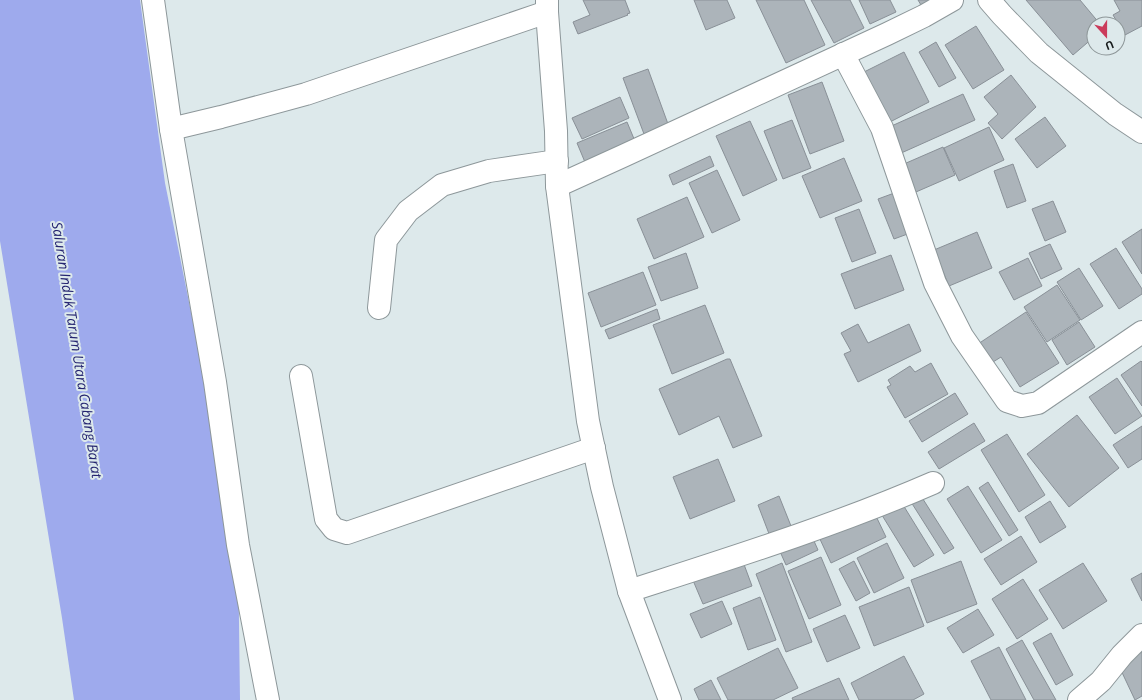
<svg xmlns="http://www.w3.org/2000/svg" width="1142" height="700" viewBox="0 0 1142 700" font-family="'Open Sans',sans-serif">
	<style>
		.water { fill: #9eaaed }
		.building { fill: #acb4ba; stroke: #899097 }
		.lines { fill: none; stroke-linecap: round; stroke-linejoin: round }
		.minor-casing { stroke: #8d979a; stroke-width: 24 }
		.major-casing { stroke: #8d979a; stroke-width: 24 }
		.minor { stroke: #fff; stroke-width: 22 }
		.major { stroke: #fff; stroke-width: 22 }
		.labels { text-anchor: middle; stroke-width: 4; stroke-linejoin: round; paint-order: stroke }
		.water-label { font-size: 14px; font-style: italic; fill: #242470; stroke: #dde9eb }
	</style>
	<rect width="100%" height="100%" fill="#dde9eb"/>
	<path class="water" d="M 0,0 L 140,0 L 165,183 L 238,545 L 240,700 L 74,700 L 62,618 L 0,241 Z"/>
	<g class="building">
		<path d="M 583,0 L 625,0 L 630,13 L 627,14 L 628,15 L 578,34 L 573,22 L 590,15 Z"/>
		<path d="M 694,0 L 727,0 L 735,18 L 706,30 Z"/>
		<path d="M 756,0 L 804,0 L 825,45 L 786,63 Z"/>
		<path d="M 811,0 L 850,0 L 864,28 L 834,43 Z"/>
		<path d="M 859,0 L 890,0 L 896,12 L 870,24 Z"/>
		<path d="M 918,0 L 930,0 L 921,5 Z"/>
		<path d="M 1026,0 L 1080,0 L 1100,24 L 1094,24 L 1094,37 L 1073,55 Z"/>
		<path d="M 1114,0 L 1142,0 L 1142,26 L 1125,35 L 1113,15 L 1120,11 Z"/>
		<path d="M 976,26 L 1004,70 L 973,89 L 945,45 Z"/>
		<path d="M 936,42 L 956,78 L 939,87 L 919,52 Z"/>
		<path d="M 904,52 L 929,102 L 886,124 L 860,74 Z"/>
		<path d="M 648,69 L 668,124 L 644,134 L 623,78 Z"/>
		<path d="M 1011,75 L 1036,107 L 1002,139 L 988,123 L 998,114 L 984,97 Z"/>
		<path d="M 822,82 L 844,141 L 810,154 L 788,95 Z"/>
		<path d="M 963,94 L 975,120 L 899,154 L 887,128 Z"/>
		<path d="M 620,97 L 629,118 L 582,139 L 572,118 Z"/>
		<path d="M 1045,117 L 1066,146 L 1037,168 L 1015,139 Z"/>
		<path d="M 792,120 L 811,168 L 783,179 L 764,131 Z"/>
		<path d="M 750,121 L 777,180 L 743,196 L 716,136 Z"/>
		<path d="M 627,122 L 637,146 L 587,167 L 577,143 Z"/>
		<path d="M 989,127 L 1004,160 L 959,181 L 944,148 Z"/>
		<path d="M 943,147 L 955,175 L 909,195 L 897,167 Z"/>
		<path d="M 710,156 L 714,166 L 673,185 L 669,175 Z"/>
		<path d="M 844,158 L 862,201 L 820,218 L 802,176 Z"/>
		<path d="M 1013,164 L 1026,201 L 1007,208 L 994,171 Z"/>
		<path d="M 717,170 L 740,220 L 712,233 L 689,183 Z"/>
		<path d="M 897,192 L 913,232 L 894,239 L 878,199 Z"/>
		<path d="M 687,197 L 704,237 L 654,259 L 637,219 Z"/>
		<path d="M 1053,201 L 1066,232 L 1045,241 L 1032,209 Z"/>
		<path d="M 859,209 L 876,253 L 852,262 L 835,218 Z"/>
		<path d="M 1142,229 L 1142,274 L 1122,242 Z"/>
		<path d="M 977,232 L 992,268 L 949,286 L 934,250 Z"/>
		<path d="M 1050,244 L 1062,269 L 1041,279 L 1029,253 Z"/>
		<path d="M 1116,248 L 1142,289 L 1142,294 L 1119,309 L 1090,264 Z"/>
		<path d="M 686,253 L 698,288 L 661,301 L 648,267 Z"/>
		<path d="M 891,255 L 904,290 L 855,309 L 841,274 Z"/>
		<path d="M 1028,258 L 1042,286 L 1014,300 L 999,272 Z"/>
		<path d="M 1079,268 L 1103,306 L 1081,320 L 1057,282 Z"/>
		<path d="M 643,272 L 656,305 L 601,327 L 588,293 Z"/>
		<path d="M 1057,285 L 1080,320 L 1047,342 L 1024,307 Z"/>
		<path d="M 705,305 L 724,353 L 672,374 L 653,325 Z"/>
		<path d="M 657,309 L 660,319 L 609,339 L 605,330 Z"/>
		<path d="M 1026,312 L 1059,363 L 1020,387 L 1001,357 L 985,367 L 972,348 Z"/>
		<path d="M 1079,322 L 1095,347 L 1067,365 L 1052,340 Z"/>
		<path d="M 858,324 L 868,343 L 909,324 L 921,351 L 858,382 L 844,354 L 851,351 L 841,333 Z"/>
		<path d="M 727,359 L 730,359 L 762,436 L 733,448 L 719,416 L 679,435 L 659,389 Z"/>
		<path d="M 1141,361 L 1142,362 L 1142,406 L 1121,375 Z"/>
		<path d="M 931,363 L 948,394 L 905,418 L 887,387 L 891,385 L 888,380 L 910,366 L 915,372 Z"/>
		<path d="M 1117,378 L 1142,416 L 1115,434 L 1089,397 Z"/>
		<path d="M 955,393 L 968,414 L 922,442 L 909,421 Z"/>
		<path d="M 1077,415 L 1119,468 L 1069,507 L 1027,454 Z"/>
		<path d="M 974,423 L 985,441 L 939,469 L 928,452 Z"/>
		<path d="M 1142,426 L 1142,459 L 1128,468 L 1113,445 Z"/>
		<path d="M 1007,434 L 1045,495 L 1019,512 L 981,450 Z"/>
		<path d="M 718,459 L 735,501 L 690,519 L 673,477 Z"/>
		<path d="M 988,482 L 1018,530 L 1009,536 L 979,488 Z"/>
		<path d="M 968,486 L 1002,540 L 981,553 L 947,499 Z"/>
		<path d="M 779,496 L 793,531 L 771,539 L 758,505 Z"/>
		<path d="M 921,496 L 954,548 L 944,554 L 911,502 Z"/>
		<path d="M 900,500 L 934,555 L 914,567 L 880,512 Z"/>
		<path d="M 1050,501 L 1066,527 L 1040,543 L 1025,517 Z"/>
		<path d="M 874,512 L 886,537 L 831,563 L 819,537 Z"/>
		<path d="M 810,532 L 818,550 L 786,565 L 778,547 Z"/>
		<path d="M 1021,536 L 1037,562 L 1001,585 L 984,559 Z"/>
		<path d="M 887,543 L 904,578 L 874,593 L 857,558 Z"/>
		<path d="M 821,557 L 841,605 L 809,619 L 788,571 Z"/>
		<path d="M 742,559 L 752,586 L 703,604 L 692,578 Z"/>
		<path d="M 854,561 L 870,593 L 856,601 L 839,569 Z"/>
		<path d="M 961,561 L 977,604 L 927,623 L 911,580 Z"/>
		<path d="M 782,563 L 812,642 L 786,652 L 756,574 Z"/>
		<path d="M 1083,563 L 1107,601 L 1063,629 L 1039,590 Z"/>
		<path d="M 1142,573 L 1142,601 L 1131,579 Z"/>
		<path d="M 1023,579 L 1048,619 L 1017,639 L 992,599 Z"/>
		<path d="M 909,587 L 924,626 L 874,646 L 859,607 Z"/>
		<path d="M 760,597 L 776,640 L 748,650 L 733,608 Z"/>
		<path d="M 722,601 L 732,624 L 701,638 L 690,614 Z"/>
		<path d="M 978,609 L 994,635 L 963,653 L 947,628 Z"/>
		<path d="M 845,615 L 860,648 L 827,662 L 813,629 Z"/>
		<path d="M 1051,633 L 1073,675 L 1056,685 L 1033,643 Z"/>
		<path d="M 1022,640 L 1056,700 L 1034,700 L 1006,649 Z"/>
		<path d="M 999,647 L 1026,700 L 991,700 L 971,661 Z"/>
		<path d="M 778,648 L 798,688 L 773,700 L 728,700 L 717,678 Z"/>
		<path d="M 1142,652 L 1142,696 L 1135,700 L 1118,664 Z"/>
		<path d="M 904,656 L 924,694 L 913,700 L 859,700 L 851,683 Z"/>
		<path d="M 839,678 L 849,700 L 793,700 L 792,698 Z"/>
		<path d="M 711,680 L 721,700 L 699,700 L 694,689 Z"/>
	</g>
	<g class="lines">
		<g class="minor-casing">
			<g id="minor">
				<path d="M 153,0 L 171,129 L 215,382 L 238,545 L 268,700"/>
				<path d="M 989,0 L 1002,15 L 1039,53 L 1115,114 L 1142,132"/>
				<path d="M 843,54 L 882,128 L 935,283 L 962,336 L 1007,401 L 1022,406 L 1038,403 L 1142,332"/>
				<path d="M 171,129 L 221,117 L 306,94 L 547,12"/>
				<path d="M 557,186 L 623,156 L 887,34 L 924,16 L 952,0"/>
				<path d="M 379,308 L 386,240 L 408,211 L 442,185 L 489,171 L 557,161"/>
				<path d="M 301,376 L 326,519 L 334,529 L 347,533 L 594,448"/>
				<path d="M 629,591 C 731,558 834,526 933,483"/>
				<path d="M 1079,700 L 1101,681 L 1122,655 L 1142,635"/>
			</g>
		</g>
		<g class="major-casing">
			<path id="major" d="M 547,0 L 547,12 L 556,131 L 557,186 L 588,421 L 602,487 L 629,591 L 670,700"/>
		</g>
		<use href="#minor" class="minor"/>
		<use href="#major" class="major"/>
	</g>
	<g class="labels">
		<g class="water-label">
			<text transform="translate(77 350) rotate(81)" y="5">Saluran Induk Tarum Utara Cabang Barat</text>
		</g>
	</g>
	<g transform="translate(1106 36) rotate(159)"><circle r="19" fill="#dde9eb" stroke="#8d9698"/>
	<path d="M0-3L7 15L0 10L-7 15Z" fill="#cb3b5b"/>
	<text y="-6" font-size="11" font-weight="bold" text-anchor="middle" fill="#161a1b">U</text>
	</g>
</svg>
